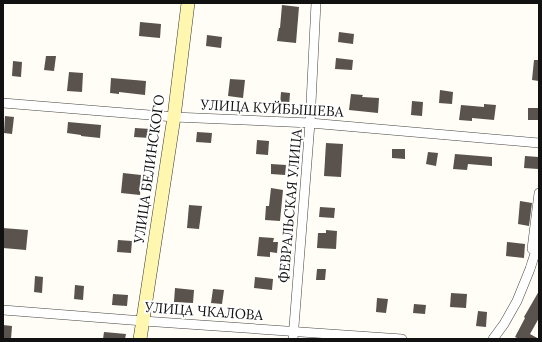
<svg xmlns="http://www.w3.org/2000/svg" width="542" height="342" viewBox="0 0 542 342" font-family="Lora,serif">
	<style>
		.building { fill: #5a524d }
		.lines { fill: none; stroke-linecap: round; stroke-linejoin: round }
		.street-casing { stroke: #444; stroke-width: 10 }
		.secondary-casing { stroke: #333; stroke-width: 14 }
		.street { stroke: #fff; stroke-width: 9 }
		.secondary { stroke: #fff6b0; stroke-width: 13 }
		.labels { text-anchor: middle; stroke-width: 4; stroke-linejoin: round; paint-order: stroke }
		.street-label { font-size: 14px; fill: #111; stroke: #fff }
	</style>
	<rect width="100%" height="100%" fill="#fffdf5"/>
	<g class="building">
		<path d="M 282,5 L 299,7 L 296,43 L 277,41 L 279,28 L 280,28 Z"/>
		<path d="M 140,22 L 161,24 L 160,38 L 139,36 Z"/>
		<path d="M 339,32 L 354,34 L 353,44 L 338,42 Z"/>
		<path d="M 207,35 L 222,37 L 221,48 L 206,46 Z"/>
		<path d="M 46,56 L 56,56 L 54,71 L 44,70 Z"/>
		<path d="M 336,58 L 353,60 L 352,70 L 335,69 Z"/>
		<path d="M 534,60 L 539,60 L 539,81 L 532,80 Z"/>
		<path d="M 13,61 L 22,62 L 21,77 L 12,76 Z"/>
		<path d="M 69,72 L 83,73 L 82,92 L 67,91 Z"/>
		<path d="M 111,78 L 146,81 L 145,95 L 119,92 L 119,94 L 110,93 Z"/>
		<path d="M 230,79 L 245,80 L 243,98 L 228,96 Z"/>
		<path d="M 440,90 L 453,92 L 452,104 L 439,103 Z"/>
		<path d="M 281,92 L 290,93 L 289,106 L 280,105 Z"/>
		<path d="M 351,94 L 363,95 L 362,97 L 379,98 L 378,113 L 349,110 Z"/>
		<path d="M 412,101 L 423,102 L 422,116 L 411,115 Z"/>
		<path d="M 484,104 L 496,105 L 494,120 L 472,118 L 472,121 L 459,120 L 461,105 L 484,107 Z"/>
		<rect x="528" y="108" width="11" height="12"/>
		<path d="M 5,116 L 14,117 L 12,134 L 4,133 Z"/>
		<path d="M 68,122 L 101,125 L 100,138 L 81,136 L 81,135 L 67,133 Z"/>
		<path d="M 135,128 L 151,129 L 150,138 L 134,137 Z"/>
		<path d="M 197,132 L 212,133 L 211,143 L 196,142 Z"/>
		<path d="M 257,140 L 269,141 L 268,155 L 256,154 Z"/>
		<path d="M 326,143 L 343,144 L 341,177 L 324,176 Z"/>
		<path d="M 392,149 L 405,149 L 405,159 L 392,158 Z"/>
		<path d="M 428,152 L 438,153 L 436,166 L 426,164 Z"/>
		<path d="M 455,154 L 492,157 L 492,166 L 468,164 L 467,170 L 453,169 Z"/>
		<path d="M 525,156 L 539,157 L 538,169 L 524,168 Z"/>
		<path d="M 271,164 L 286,165 L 285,175 L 271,174 Z"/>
		<path d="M 123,173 L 141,175 L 140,195 L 121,193 Z"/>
		<path d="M 271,188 L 283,190 L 280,221 L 265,220 L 266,206 L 269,206 Z"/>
		<path d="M 520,201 L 532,203 L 529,226 L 518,224 Z"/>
		<path d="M 189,205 L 202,206 L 199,229 L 187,228 Z"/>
		<path d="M 320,207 L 335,208 L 334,218 L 319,217 Z"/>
		<path d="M 3,228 L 28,230 L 26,250 L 3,248 Z"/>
		<path d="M 326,230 L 337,231 L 336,249 L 317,248 L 318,233 L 326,233 Z"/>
		<path d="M 259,237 L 274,238 L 273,242 L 278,242 L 277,253 L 270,252 L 270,257 L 257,256 Z"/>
		<path d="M 118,240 L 132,241 L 131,253 L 117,252 Z"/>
		<path d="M 507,242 L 525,244 L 524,258 L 506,256 Z"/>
		<path d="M 317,269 L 326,269 L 325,280 L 316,280 Z"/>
		<path d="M 35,276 L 43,277 L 42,293 L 34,292 Z"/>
		<path d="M 255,277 L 273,279 L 272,290 L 254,288 Z"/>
		<path d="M 75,285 L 84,286 L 83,300 L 74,299 Z"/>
		<path d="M 175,288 L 194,290 L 193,303 L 174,302 Z"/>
		<path d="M 213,289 L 224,290 L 222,304 L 211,303 Z"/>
		<path d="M 539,291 L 539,318 L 530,334 L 539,339 L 519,339 L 515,337 L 525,318 L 524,317 Z"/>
		<path d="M 451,293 L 467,294 L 466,308 L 450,307 Z"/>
		<path d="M 113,294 L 128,295 L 127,306 L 112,305 Z"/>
		<path d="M 377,298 L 388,299 L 386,313 L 376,312 Z"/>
		<path d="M 414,304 L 426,305 L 425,314 L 413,313 Z"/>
		<path d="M 478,311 L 487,312 L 486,327 L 476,326 Z"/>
		<path d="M 3,325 L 12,326 L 11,339 L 3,339 Z"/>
		<path d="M 104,332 L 126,334 L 125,339 L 103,339 Z"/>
	</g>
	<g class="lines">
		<g class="street-casing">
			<g id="street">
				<path d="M 3,103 L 174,117 L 310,123 L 539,143"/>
				<path d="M 532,249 L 539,193"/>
				<path d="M 3,310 L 143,321 L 402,339"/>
				<path d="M 293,339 L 310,123 L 316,3"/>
				<path d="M 493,339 L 504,324 L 517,301 L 530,269 L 539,241"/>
			</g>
		</g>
		<g class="secondary-casing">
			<path id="secondary" d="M 140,339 L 174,117 L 188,3"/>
		</g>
		<use href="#street" class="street"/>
		<use href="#secondary" class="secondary"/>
	</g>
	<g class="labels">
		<g class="street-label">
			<text transform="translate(272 108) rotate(3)" y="5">УЛИЦА КУЙБЫШЕВА</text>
			<text transform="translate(149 169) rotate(-82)" y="5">УЛИЦА БЕЛИНСКОГО</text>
			<text transform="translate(290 206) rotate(-85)" y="5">ФЕВРАЛЬСКАЯ УЛИЦА</text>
			<text transform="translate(204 311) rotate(4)" y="5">УЛИЦА ЧКАЛОВА</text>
		</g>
	</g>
	<rect width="542" height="342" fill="none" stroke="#111111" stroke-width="8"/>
</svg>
